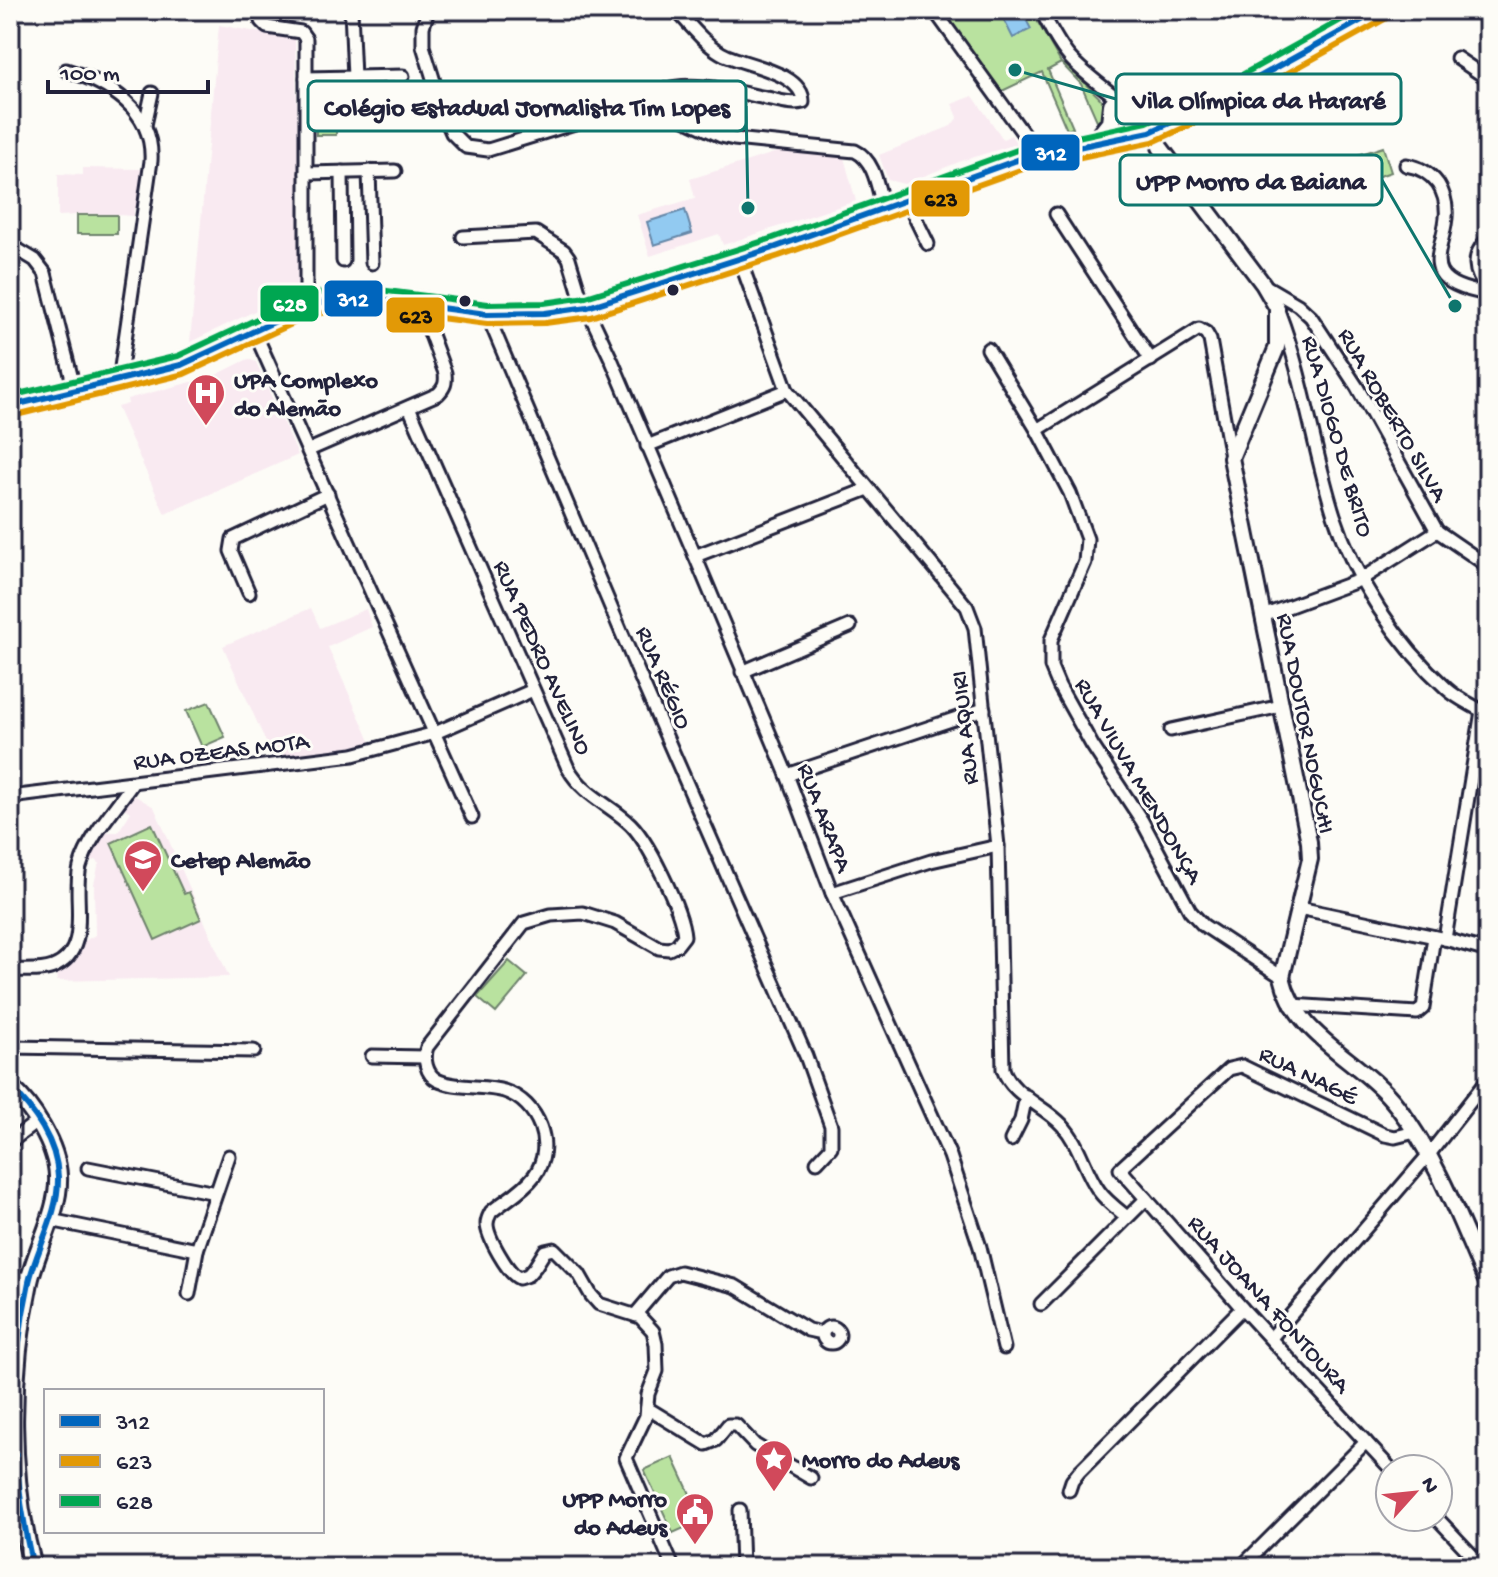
<svg xmlns="http://www.w3.org/2000/svg" width="1498" height="1577" viewBox="0 0 1498 1577" font-family="'Gochi Hand',sans-serif">
	<style>
		.built { fill: #f9eaf1 }
		.green { fill: #b9e29f; stroke: #6e826d; stroke-width: 2 }
		.water { fill: #92caf1; stroke: #6587a8; stroke-width: 2 }
		.lines { fill: none; stroke-linecap: round; stroke-linejoin: round }
		.minor-casing { stroke: #22223b; stroke-width: 17 }
		.tertiary-casing { stroke: #22223b; stroke-width: 20 }
		.secondary-casing { stroke: #22223b; stroke-width: 22 }
		.primary-casing { stroke: #22223b; stroke-width: 24 }
		.minor { stroke: #fdfcf7; stroke-width: 11 }
		.tertiary { stroke: #fdfcf7; stroke-width: 14 }
		.secondary { stroke: #fdfcf7; stroke-width: 16 }
		.primary { stroke: #fdfcf7; stroke-width: 18 }
		.bus-1-casing { stroke: #fdfcf7; stroke-width: 12 }
		.bus-2-casing { stroke: #fdfcf7; stroke-width: 12 }
		.bus-3-casing { stroke: #fdfcf7; stroke-width: 12 }
		.bus-1 { stroke: #0065bd; stroke-width: 6 }
		.bus-2 { stroke: #e29906; stroke-width: 6 }
		.bus-3 { stroke: #00a651; stroke-width: 6 }
		.bus-dot { fill: #22223b; stroke: #fdfcf7; stroke-width: 3 }
		.labels { text-anchor: middle; stroke-width: 6; stroke-linejoin: round; paint-order: stroke }
		.poi-label { font-size: 24px; font-weight: bold; fill: #22223b; stroke: #fdfcf7; text-anchor: start }
		.street-label { font-size: 24px; fill: #22223b; stroke: #fdfcf7 }
		.leader { fill: none; stroke: #0f766e; stroke-width: 3 }
		.callout-dot { fill: #0f766e; stroke: #fdfcf7; stroke-width: 3 }
		.callout { fill: #fdfcf7; stroke: #0f766e; stroke-width: 3 }
		.callout-label { font-size: 26px; text-anchor: middle; font-weight: bold; fill: #22223b }
		.line-badge { stroke: #fdfcf7; stroke-width: 3 }
		.badge-label { font-size: 22px; text-anchor: middle; font-weight: bold; fill: #fff }
		.pale-badge-label { font-size: 22px; text-anchor: middle; font-weight: bold; fill: #111 }
	</style>
	<rect width="100%" height="100%" fill="#fdfcf7"/>
	<filter id="ink" filterUnits="userSpaceOnUse"><feTurbulence type="fractalNoise" baseFrequency=".0125" numOctaves="2"/><feDisplacementMap in="SourceGraphic" scale="16" xChannelSelector="R" yChannelSelector="G"/><feConvolveMatrix kernelMatrix="1 2 1 2 8 2 1 2 1" color-interpolation-filters="sRGB"/></filter>
	<g filter="url(#ink)">
		<g class="built">
			<path d="M 219,25 L 295,39 L 302,283 L 297,291 L 190,342 Z"/>
			<path d="M 973,96 L 1003,139 L 1011,135 L 1017,144 L 964,160 L 904,184 L 888,180 L 879,155 L 951,126 L 958,117 L 952,104 Z"/>
			<path d="M 787,149 L 843,154 L 856,201 L 723,245 L 719,234 L 650,256 L 637,215 L 695,198 L 690,179 Z"/>
			<path d="M 83,168 L 142,169 L 137,208 L 134,208 L 134,216 L 117,215 L 117,234 L 77,234 L 77,215 L 58,216 L 58,174 L 83,175 Z"/>
			<path d="M 248,359 L 256,362 L 298,455 L 165,514 L 117,407 L 128,404 L 127,399 L 214,376 Z"/>
			<path d="M 311,608 L 320,628 L 366,609 L 372,627 L 328,647 L 371,743 L 351,750 L 274,760 L 223,646 Z"/>
			<path d="M 132,794 L 154,807 L 229,977 L 57,981 L 56,974 L 74,961 L 83,942 L 95,935 L 94,884 L 99,863 L 96,860 L 89,862 L 105,832 L 118,832 L 131,812 L 124,808 Z"/>
		</g>
		<g class="green">
			<path d="M 937,10 L 1031,10 L 1061,63 L 1067,66 L 1106,104 L 1104,120 L 1098,123 L 1081,84 L 1061,63 L 1048,70 L 1073,128 L 1067,130 L 1042,72 L 998,93 Z"/>
			<rect x="316" y="109" width="20" height="26"/>
			<path d="M 1383,147 L 1391,172 L 1364,181 L 1355,156 Z"/>
			<rect x="77" y="215" width="40" height="19"/>
			<path d="M 209,702 L 225,737 L 202,747 L 186,711 Z"/>
			<path d="M 152,824 L 184,894 L 189,892 L 201,919 L 155,940 L 111,843 Z"/>
			<path d="M 509,961 L 527,976 L 496,1013 L 477,997 Z"/>
			<path d="M 673,1457 L 702,1520 L 673,1533 L 644,1470 Z"/>
		</g>
		<g class="water">
			<path d="M 999,10 L 1021,10 L 1031,29 L 1013,38 Z"/>
			<path d="M 685,210 L 692,233 L 654,245 L 647,222 Z"/>
		</g>
		<g class="lines">
			<g class="minor-casing">
				<g id="minor">
					<path d="M 260,10 L 261,21 L 267,27 L 301,32 L 306,39 L 306,307"/>
					<path d="M 351,10 L 354,77"/>
					<path d="M 428,10 L 423,27 L 423,46 L 445,117 L 452,133 L 466,147 L 488,150 L 630,106 L 654,105 L 721,136 L 734,139 L 855,151 C 875,160 878,189 884,210"/>
					<path d="M 931,10 L 937,14 L 1038,154"/>
					<path d="M 1041,10 C 1049,26 1058,44 1070,58 C 1098,89 1142,108 1160,147"/>
					<path d="M 1457,58 L 1488,79"/>
					<path d="M 66,70 C 109,83 154,110 151,161 L 119,381"/>
					<path d="M 306,78 L 403,76"/>
					<path d="M 1111,102 L 1143,136"/>
					<path d="M 634,104 C 673,74 722,89 766,98 C 778,100 791,105 803,102 C 803,71 741,65 721,53 C 704,43 690,25 676,10"/>
					<path d="M 145,125 L 152,93"/>
					<path d="M 1406,165 C 1419,167 1430,173 1438,184 C 1470,234 1392,278 1488,294"/>
					<path d="M 369,171 L 372,263"/>
					<path d="M 342,172 L 343,261"/>
					<path d="M 306,173 L 395,171"/>
					<path d="M 907,201 L 928,244"/>
					<path d="M 1056,214 L 1151,360"/>
					<path d="M 463,237 L 536,233 L 564,251 L 569,258 L 579,291 L 612,361 L 695,556 L 787,775 L 832,893 L 950,1156 L 980,1247 L 1004,1348"/>
					<path d="M 1488,239 C 1471,255 1473,273 1488,289"/>
					<path d="M 10,245 L 35,260 L 45,273 L 75,391"/>
					<path d="M 740,260 L 787,390 L 967,607 L 975,628 L 998,846 L 1003,1069 C 1012,1096 1044,1105 1062,1125 C 1080,1144 1084,1170 1099,1191 C 1106,1201 1117,1209 1127,1217"/>
					<path d="M 1264,285 L 1298,305 L 1311,317 L 1357,387 L 1437,531 L 1488,566"/>
					<path d="M 1279,313 C 1304,378 1313,449 1334,515 C 1355,580 1396,643 1447,689 C 1459,700 1475,706 1488,715"/>
					<path d="M 487,314 L 645,688 L 806,1056 L 831,1126 L 831,1147 L 817,1162"/>
					<path d="M 255,333 L 472,817"/>
					<path d="M 988,349 L 1037,430 L 1070,493 L 1087,539 L 1085,562 L 1051,640 L 1051,667 L 1059,686 L 1092,745 L 1142,821 L 1190,911 L 1203,925 L 1282,977"/>
					<path d="M 409,407 L 568,768 C 583,794 605,802 627,821 C 647,837 682,910 684,936 L 677,945 L 669,949 L 659,948 L 615,923 L 583,913 L 551,915 L 524,923 L 427,1047 C 423,1058 426,1074 437,1080 C 454,1089 485,1085 504,1091 C 539,1102 556,1147 534,1176 C 523,1191 505,1200 491,1212 C 489,1216 487,1219 487,1224 C 487,1236 508,1274 519,1278 L 528,1275 L 535,1267 L 545,1251 L 554,1249 L 579,1274 L 591,1295 L 599,1304 L 640,1317 L 653,1331 L 656,1344 L 657,1371 L 648,1394 L 646,1416 L 626,1458 L 673,1567"/>
					<path d="M 1037,430 L 1199,329 L 1206,333 L 1210,340 L 1231,457"/>
					<path d="M 647,446 L 787,390"/>
					<path d="M 309,450 L 438,394 C 445,387 446,383 445,373 L 420,305"/>
					<path d="M 695,556 L 868,489"/>
					<path d="M 249,593 L 231,551 L 233,539 L 328,494"/>
					<path d="M 1263,616 L 1360,580 L 1437,531"/>
					<path d="M 742,672 L 850,626"/>
					<path d="M 1171,730 L 1281,706"/>
					<path d="M 787,775 L 984,709"/>
					<path d="M 10,797 L 353,755 L 435,733 L 533,690"/>
					<path d="M 832,893 L 931,861 L 998,846"/>
					<path d="M 1299,908 L 1445,939 L 1488,951"/>
					<path d="M 1445,939 L 1482,711"/>
					<path d="M 10,970 C 23,970 40,972 53,967 C 93,951 72,899 80,867 C 89,836 115,809 132,784"/>
					<path d="M 1291,1005 L 1417,1013 L 1423,1008 L 1434,937"/>
					<path d="M 10,1047 L 254,1051"/>
					<path d="M 372,1056 L 425,1057"/>
					<path d="M 1011,1140 L 1021,1120 L 1026,1096"/>
					<path d="M 10,1142 L 39,1120"/>
					<path d="M 88,1168 L 216,1193"/>
					<path d="M 50,1220 L 197,1250"/>
					<path d="M 10,1283 L 20,1278 L 29,1279"/>
					<path d="M 189,1294 L 197,1250 L 229,1156"/>
					<path d="M 1041,1304 L 1146,1199"/>
					<path d="M 635,1315 L 668,1276 L 680,1272 L 735,1286 L 808,1330 L 822,1333"/>
					<circle cx="831" cy="1335" r="8"/>
					<path d="M 1271,1338 L 1430,1153 L 1488,1079"/>
					<path d="M 647,1408 L 706,1444 L 716,1440 L 728,1425 L 736,1425 L 755,1445 L 811,1478"/>
					<path d="M 1391,1469 L 1242,1308 L 1120,1169 L 1229,1069 L 1242,1066 L 1385,1135 L 1395,1137 L 1415,1132"/>
					<path d="M 1069,1490 L 1072,1481 L 1079,1472 L 1242,1308"/>
					<path d="M 740,1510 L 742,1567"/>
					<path d="M 1436,1517 L 1483,1567"/>
					<path d="M 1241,1567 L 1366,1442"/>
				</g>
			</g>
			<g class="tertiary-casing">
				<path id="tertiary" d="M 1160,147 L 1263,284 L 1277,308 L 1277,347 L 1231,458 L 1309,842 L 1310,859 L 1282,977 C 1295,1037 1362,1060 1397,1106 C 1438,1159 1461,1224 1488,1285"/>
			</g>
			<g class="secondary-casing">
				<path id="secondary" d="M 10,1087 C 32,1106 57,1146 58,1176 C 60,1210 36,1249 29,1282 C 9,1374 8,1476 33,1567"/>
			</g>
			<g class="primary-casing">
				<g id="primary">
					<path d="M 1095,143 L 1111,123 L 1113,105"/>
					<path d="M 10,406 L 181,365 L 306,307 L 332,300 L 363,298 L 487,314 L 545,313 L 588,307 L 776,247 L 1020,159 L 1150,132 L 1209,105 L 1380,10"/>
				</g>
			</g>
			<use href="#minor" class="minor"/>
			<use href="#tertiary" class="tertiary"/>
			<use href="#secondary" class="secondary"/>
			<use href="#primary" class="primary"/>
			<g class="bus-1-casing">
				<g id="bus-1">
					<path d="M 10,406 L 181,365 L 306,307 L 332,300 L 363,298 L 487,314 L 545,313 L 588,307 L 776,247 L 1020,159 L 1150,132 L 1209,105 L 1380,10"/>
					<path d="M 10,1087 C 34,1110 57,1142 58,1177 C 59,1214 37,1247 29,1282 C 8,1377 11,1473 33,1567"/>
				</g>
			</g>
			<g class="bus-2-casing">
				<path id="bus-2" d="M 12,416 L 184,374 L 309,316 L 334,310 L 363,308 L 487,324 L 545,323 L 591,317 L 779,256 L 1023,169 L 1153,142 L 1214,114 L 1385,19"/>
			</g>
			<g class="bus-3-casing">
				<path id="bus-3" d="M 10,396 L 178,356 L 302,298 L 330,290 L 364,288 L 488,304 L 544,303 L 586,297 L 773,238 L 1017,150 L 1147,122 L 1204,96 L 1359,10"/>
			</g>
			<use href="#bus-1" class="bus-1"/>
			<use href="#bus-2" class="bus-2"/>
			<use href="#bus-3" class="bus-3"/>
		</g>
	</g>
	<defs>
		<g id="hospital-pin" transform="scale(2)"><path d="M0 17L-7.5 6A9.5 9.5 0 1 1 7.5 6Z" fill="#d1495b" stroke="#fdfcf7"/><path d="M-5-5h3v3.5h4V-5h3V5h-3V1.5h-4V5h-3Z" fill="#fff"/></g>
		<g id="school-pin" transform="scale(2)"><path d="M0 17L-7.5 6A9.5 9.5 0 1 1 7.5 6Z" fill="#d1495b" stroke="#fdfcf7"/><path d="M0-5L7-2L0 1L-7-2ZM-4 1L0 2.5L4 1V4Q0 6-4 4Z" fill="#fff"/></g>
		<g id="sight-pin" transform="scale(2)"><path d="M0 17L-7.5 6A9.5 9.5 0 1 1 7.5 6Z" fill="#d1495b" stroke="#fdfcf7"/><path d="M0-6L1.8-2.2L6-1.7L2.9 1.2L3.7 5.4L0 3.3L-3.7 5.4L-2.9 1.2L-6-1.7L-1.8-2.2Z" fill="#fff"/></g>
		<g id="civic-pin" transform="scale(2)"><path d="M0 17L-7.5 6A9.5 9.5 0 1 1 7.5 6Z" fill="#d1495b" stroke="#fdfcf7"/><path d="M-.6-6.5H3V-4.5H.6V-3L4-1V1h2V6H-6V1h2V-1L-.6-3ZM-1.2 2.5V6h2.4V2.5Z" fill="#fff"/></g>
	</defs>
	<g fill-rule="evenodd">
		<use href="#hospital-pin" x="206" y="393"/>
		<use href="#school-pin" x="143" y="859"/>
		<use href="#sight-pin" x="774" y="1459"/>
		<use href="#civic-pin" x="695" y="1512"/>
	</g>
	<g class="bus-dot">
		<circle cx="673" cy="290" r="7"/>
		<circle cx="465" cy="301" r="7"/>
	</g>
	<g class="labels">
		<g class="poi-label">
			<text x="234" y="387">UPA Complexo<tspan x="234" dy="28">do Alemão</tspan></text>
			<text x="171" y="867">Cetep Alemão</text>
			<text x="802" y="1467">Morro do Adeus</text>
			<text x="667" y="1506" text-anchor="end">UPP Morro<tspan x="667" dy="28">do Adeus</tspan></text>
		</g>
		<g class="street-label">
			<text transform="translate(1394 414) rotate(60)" y="8">RUA ROBERTO SILVA</text>
			<text transform="translate(1339 436) rotate(74)" y="8">RUA DIOGO DE BRITO</text>
			<text transform="translate(544 657) rotate(66)" y="8">RUA PEDRO AVELINO</text>
			<text transform="translate(665 677) rotate(67)" y="8">RUA RÉGIO</text>
			<text transform="translate(1307 723) rotate(79)" y="8">RUA DOUTOR NOGUCHI</text>
			<text transform="translate(963 728) rotate(-96)" y="8">RUA AQUIRI</text>
			<text transform="translate(221 750) rotate(-7)" y="8">RUA OZEAS MOTA</text>
			<text transform="translate(1140 780) rotate(60)" y="8">RUA VIUVA MENDONÇA</text>
			<text transform="translate(826 817) rotate(69)" y="8">RUA ARAPA</text>
			<text transform="translate(1309 1074) rotate(26)" y="8">RUA NAGÉ</text>
			<text transform="translate(1270 1303) rotate(48)" y="8">RUA JOANA FONTOURA</text>
		</g>
	</g>
	<path class="leader" d="M1015 70L1116 99M748 208L746 106M1455 306L1382 180"/>
	<g class="callout-dot">
		<circle cx="1015" cy="70" r="8"/>
		<circle cx="748" cy="208" r="8"/>
		<circle cx="1455" cy="306" r="8"/>
	</g>
	<g class="callout">
		<rect x="1116" y="74" width="285" height="50" rx="8"/>
		<rect x="308" y="81" width="438" height="50" rx="8"/>
		<rect x="1120" y="155" width="262" height="50" rx="8"/>
	</g>
	<g class="callout-label">
		<text x="1259" y="108">Vila Olímpica da Itararé</text>
		<text x="527" y="115">Colégio Estadual Jornalista Tim Lopes</text>
		<text x="1251" y="189">UPP Morro da Baiana</text>
	</g>
	<g class="line-badge">
		<rect x="1020" y="133" width="61" height="39" rx="8" fill="#0065bd"/>
		<rect x="910" y="179" width="61" height="39" rx="8" fill="#e29906"/>
		<rect x="323" y="279" width="61" height="39" rx="8" fill="#0065bd"/>
		<rect x="259" y="284" width="61" height="39" rx="8" fill="#00a651"/>
		<rect x="385" y="296" width="61" height="38" rx="8" fill="#e29906"/>
	</g>
	<g class="badge-label">
		<text x="1051" y="160">312</text>
		<text x="353" y="306">312</text>
		<text x="290" y="311">628</text>
	</g>
	<g class="pale-badge-label">
		<text x="941" y="206">623</text>
		<text x="416" y="323">623</text>
	</g>
	<rect width="1498" height="1577" fill="none" stroke="#fdfcf7" stroke-width="40"/>
	<rect x="20" y="20" width="1458" height="1537" fill="none" stroke="#22223b" stroke-width="3" filter="url(#ink)"/>
	<rect x="44" y="1389" width="280" height="144" fill="#fdfcf7" stroke="#a5a5ac" stroke-width="2"/>
	<rect x="60" y="1415" width="40" height="12" fill="#0065bd" stroke="#a5a5ac" stroke-width="2"/>
	<text x="116" y="1429" font-size="24" fill="#22223b">312</text>
	<rect x="60" y="1455" width="40" height="12" fill="#e29906" stroke="#a5a5ac" stroke-width="2"/>
	<text x="116" y="1469" font-size="24" fill="#22223b">623</text>
	<rect x="60" y="1495" width="40" height="12" fill="#00a651" stroke="#a5a5ac" stroke-width="2"/>
	<text x="116" y="1509" font-size="24" fill="#22223b">628</text>
	<g transform="translate(1414 1493) rotate(63)"><circle r="38" fill="#fdfcf7" stroke="#a5a5ac" stroke-width="2"/>
	<path d="M0-6L14 30L0 20L-14 30Z" fill="#d1495b"/>
	<text y="-12" font-size="22" font-weight="bold" text-anchor="middle" fill="#22223b">N</text>
	</g>
	<path d="M48 80v12h160v-12" fill="none" stroke="#22223b" stroke-width="4"/>
	<text x="60" y="80" font-size="24" fill="#22223b" stroke="#fdfcf7" stroke-width="6" paint-order="stroke">100 m</text>
</svg>
